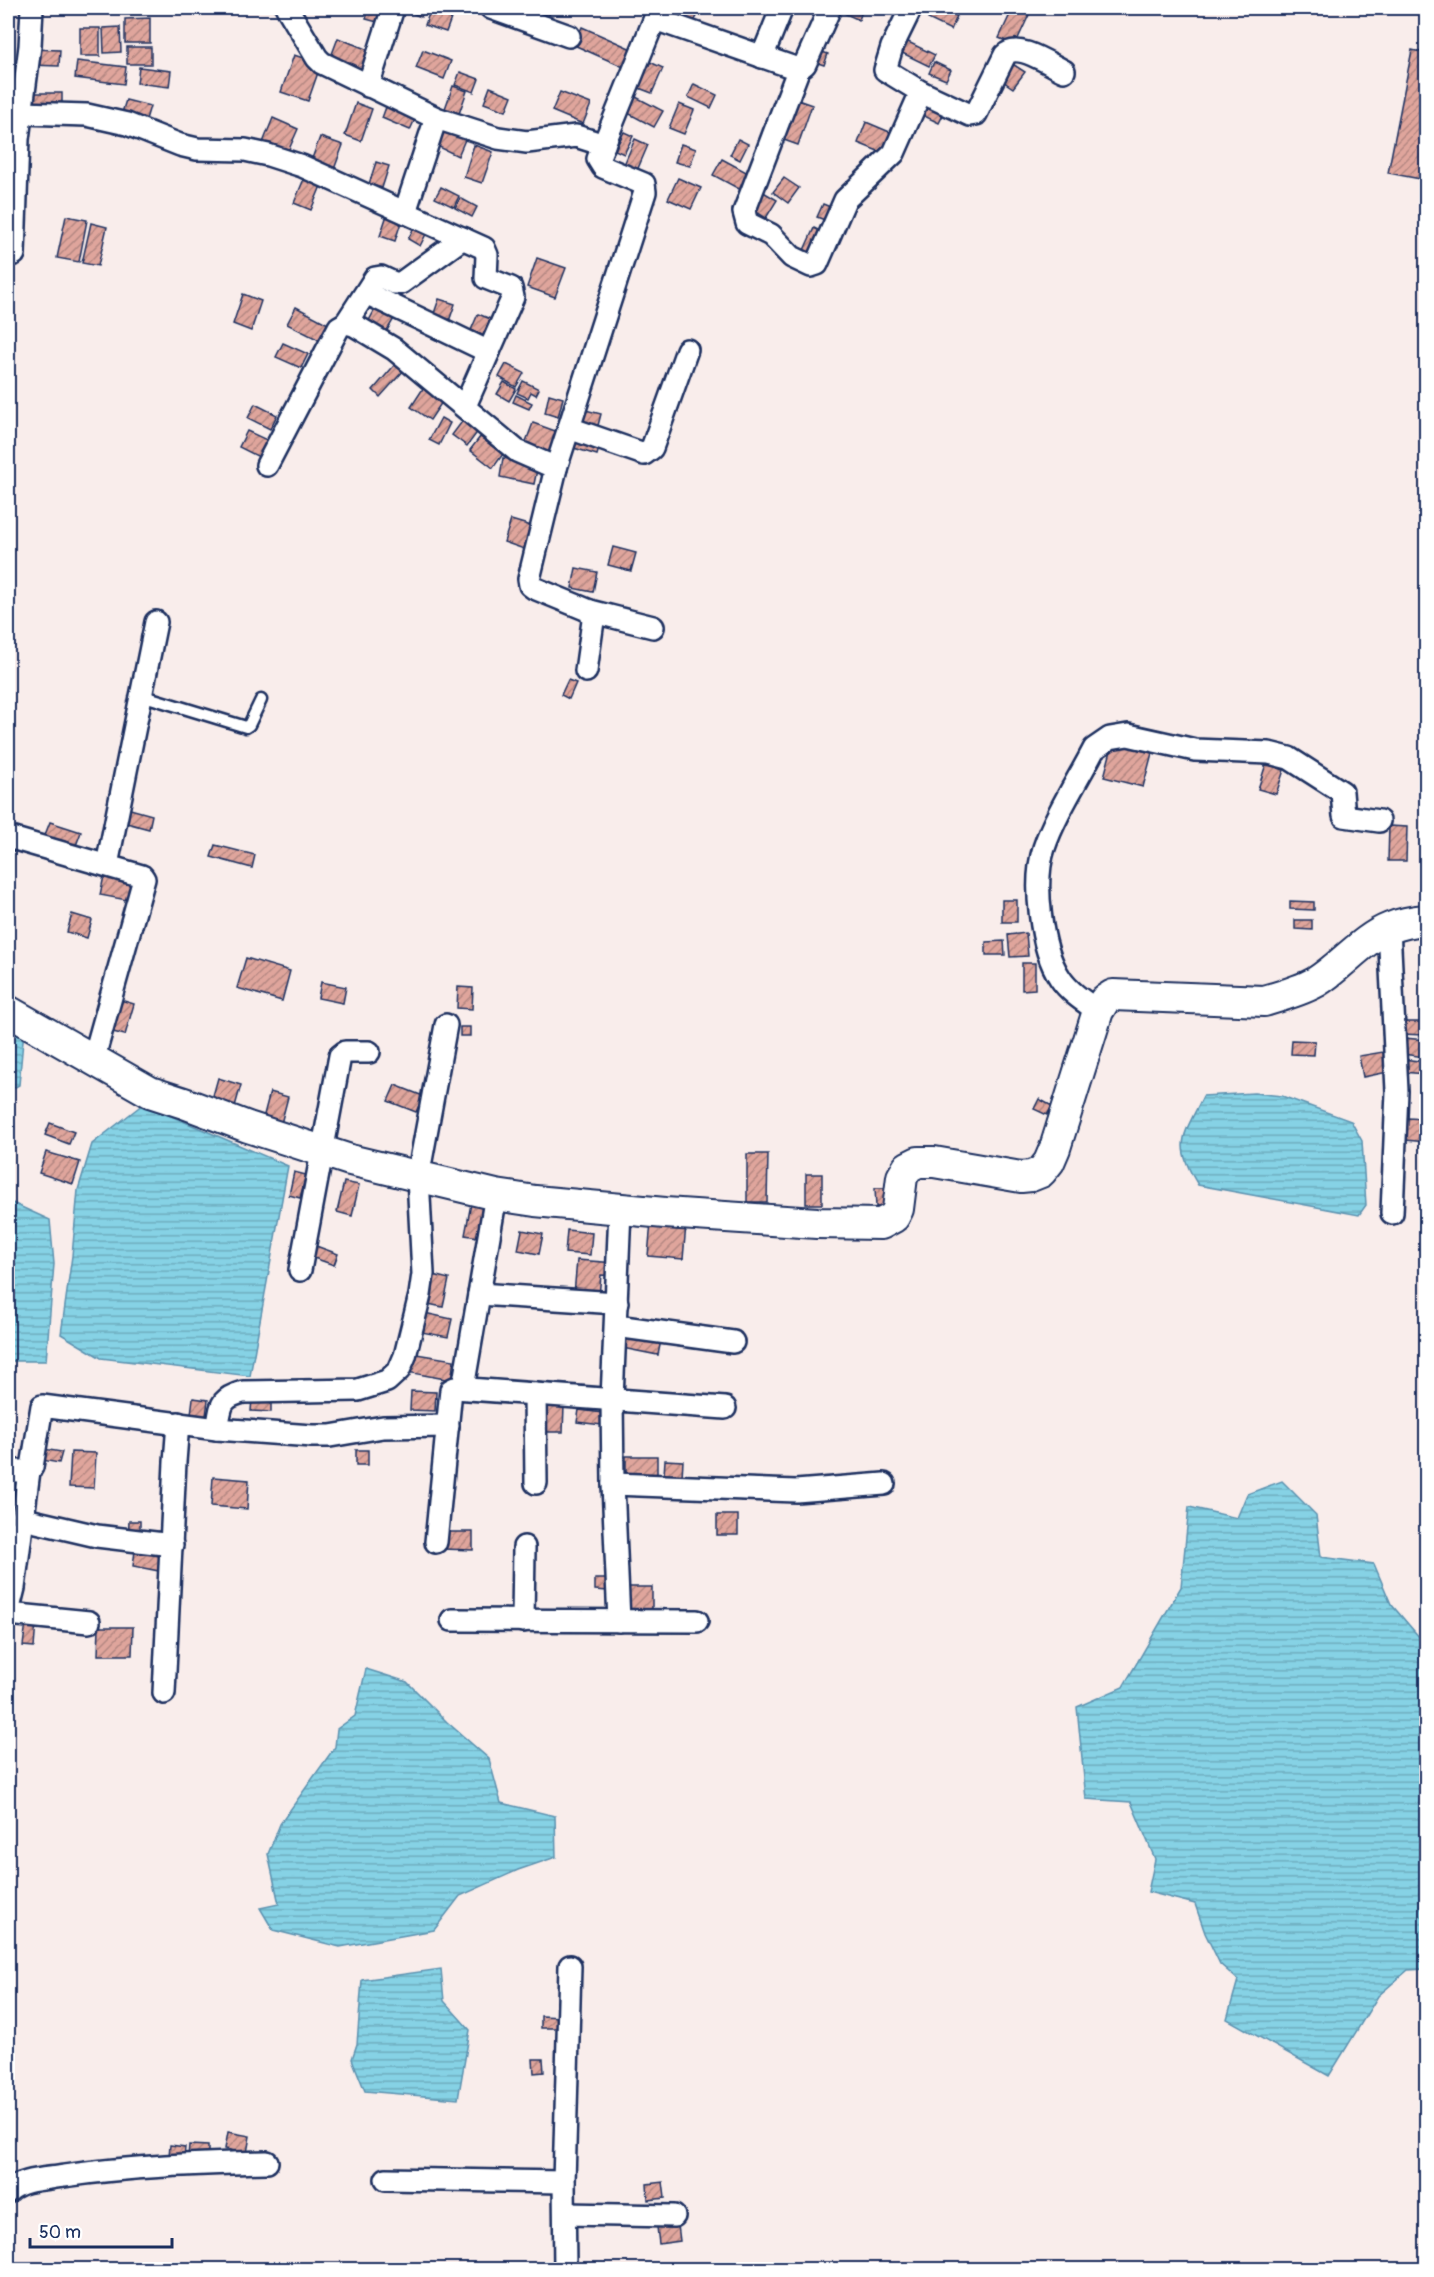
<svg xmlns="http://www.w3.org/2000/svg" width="1434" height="2277" viewBox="0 0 1434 2277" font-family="Pangolin,sans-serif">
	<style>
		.water { fill: url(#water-rules); stroke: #5b91af; stroke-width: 1.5 }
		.building { fill: url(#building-hatch); stroke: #1b2f5e; stroke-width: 1.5 }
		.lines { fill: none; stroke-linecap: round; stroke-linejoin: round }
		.lane-casing { stroke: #1b2f5e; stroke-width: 15 }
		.street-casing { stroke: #1b2f5e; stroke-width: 26 }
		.secondary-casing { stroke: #1b2f5e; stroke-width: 34 }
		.lane { stroke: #fff; stroke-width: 10 }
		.street { stroke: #fff; stroke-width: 21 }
		.secondary { stroke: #fff; stroke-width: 30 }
	</style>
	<defs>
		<pattern id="water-rules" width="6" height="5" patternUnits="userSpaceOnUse" patternTransform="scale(1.5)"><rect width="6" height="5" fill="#86d2e5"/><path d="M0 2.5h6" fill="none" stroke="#6dabbd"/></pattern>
		<pattern id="building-hatch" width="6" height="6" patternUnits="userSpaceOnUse" patternTransform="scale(1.5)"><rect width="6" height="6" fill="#dfa59c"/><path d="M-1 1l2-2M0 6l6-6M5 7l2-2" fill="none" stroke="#b48782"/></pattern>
	</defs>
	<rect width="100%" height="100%" fill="#f9edeb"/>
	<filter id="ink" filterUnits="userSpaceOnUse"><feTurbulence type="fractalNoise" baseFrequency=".0167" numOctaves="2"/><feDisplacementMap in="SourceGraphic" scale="12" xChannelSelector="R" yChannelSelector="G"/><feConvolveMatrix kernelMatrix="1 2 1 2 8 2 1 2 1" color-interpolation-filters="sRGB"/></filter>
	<g filter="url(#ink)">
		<g class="water">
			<path d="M 8,1021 L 24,1030 L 19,1085 L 8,1091 Z"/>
			<path d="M 1254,1093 L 1282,1096 L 1351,1121 L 1362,1141 L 1366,1205 L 1359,1215 L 1198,1185 C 1172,1143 1184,1136 1203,1096 Z"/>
			<path d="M 143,1104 L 288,1166 L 250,1376 L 101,1358 L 61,1334 L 72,1256 L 78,1190 L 92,1144 Z"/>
			<path d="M 8,1201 L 50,1220 L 54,1264 L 46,1361 L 8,1361 Z"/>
			<path d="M 1282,1481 L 1316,1515 L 1321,1557 L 1374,1564 L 1391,1604 L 1426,1645 L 1426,1969 L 1408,1970 L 1378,1996 L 1329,2076 L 1227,2019 L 1238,1980 L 1220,1964 L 1205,1933 L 1195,1904 L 1148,1892 L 1155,1859 L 1131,1802 L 1086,1799 L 1077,1707 L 1123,1687 L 1181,1587 L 1189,1507 L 1237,1518 L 1247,1494 Z"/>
			<path d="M 366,1669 L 407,1682 L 447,1722 L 489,1759 L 501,1803 L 555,1816 L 556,1857 L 518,1870 L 460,1896 L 434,1930 L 340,1947 L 273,1930 L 260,1908 L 279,1904 L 268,1854 L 280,1824 L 335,1747 L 337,1729 L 355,1716 Z"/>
			<path d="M 441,1969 L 444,2001 L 470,2030 L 458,2099 L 365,2091 L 352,2059 L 357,2044 L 362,1980 Z"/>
		</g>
		<g class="building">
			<path d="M 8,8 L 12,8 L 10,47 L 8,47 Z"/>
			<path d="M 369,8 L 389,8 L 385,24 L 366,19 Z"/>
			<path d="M 400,8 L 425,8 L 421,17 Z"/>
			<path d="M 431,8 L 455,8 L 446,32 L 425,25 Z"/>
			<path d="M 505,8 L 552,8 L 545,24 Z"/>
			<path d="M 670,8 L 702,8 L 689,30 L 664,17 Z"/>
			<path d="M 833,8 L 863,8 L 859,20 Z"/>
			<path d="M 933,8 L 957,16 L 951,30 L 928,19 Z"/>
			<path d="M 1013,8 L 1029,15 L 1015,45 L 999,38 Z"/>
			<path d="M 150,18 L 150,43 L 125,43 L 125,19 Z"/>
			<path d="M 120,27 L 121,52 L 104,53 L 103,28 Z"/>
			<path d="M 582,27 L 636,51 L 628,69 L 574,45 Z"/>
			<rect x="80" y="28" width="20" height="28"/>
			<path d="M 898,37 L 935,55 L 929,66 L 892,48 Z"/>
			<path d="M 338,38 L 376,53 L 367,76 L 329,62 Z"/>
			<rect x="127" y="47" width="24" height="17"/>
			<path d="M 30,49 L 60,50 L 59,66 L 30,65 Z"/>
			<path d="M 423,50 L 451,61 L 444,79 L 416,68 Z"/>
			<path d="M 816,50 L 828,54 L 824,65 L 812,61 Z"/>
			<path d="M 1412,50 L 1426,53 L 1426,180 L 1388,173 Z"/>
			<path d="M 294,55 L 321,64 L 308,101 L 281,92 Z"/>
			<path d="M 77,61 L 126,67 L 124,84 L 75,78 Z"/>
			<path d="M 1008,61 L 1025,72 L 1013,88 L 997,77 Z"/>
			<path d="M 650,62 L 663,68 L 652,93 L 639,88 Z"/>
			<path d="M 934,62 L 951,70 L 946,80 L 929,73 Z"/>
			<path d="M 139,67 L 171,71 L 169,87 L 137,83 Z"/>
			<path d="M 460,72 L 479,79 L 474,92 L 455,85 Z"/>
			<path d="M 694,84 L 717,95 L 711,108 L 688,97 Z"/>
			<path d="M 453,86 L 467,91 L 456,122 L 442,117 Z"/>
			<path d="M 490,87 L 512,96 L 506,111 L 484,103 Z"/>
			<path d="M 560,92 L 591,104 L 583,124 L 552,111 Z"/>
			<path d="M 29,93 L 62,93 L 62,111 L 29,110 Z"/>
			<path d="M 632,95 L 663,111 L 654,127 L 624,111 Z"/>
			<path d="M 795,99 L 812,105 L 798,145 L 781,139 Z"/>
			<path d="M 126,100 L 150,106 L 145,123 L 121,116 Z"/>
			<path d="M 356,103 L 372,109 L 361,141 L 345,135 Z"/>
			<path d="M 679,104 L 694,110 L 684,134 L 669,128 Z"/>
			<path d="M 927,105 L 944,113 L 939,123 L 922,115 Z"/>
			<path d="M 386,107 L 415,119 L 410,130 L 382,118 Z"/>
			<path d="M 273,118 L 298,129 L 286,156 L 262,145 Z"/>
			<path d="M 866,122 L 892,133 L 883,153 L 858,143 Z"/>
			<path d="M 444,125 L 467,135 L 458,156 L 435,145 Z"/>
			<path d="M 624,132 L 633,136 L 624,154 L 615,150 Z"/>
			<path d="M 320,137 L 343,145 L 333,172 L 310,164 Z"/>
			<path d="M 635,139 L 648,145 L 636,173 L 623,167 Z"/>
			<path d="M 738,139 L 748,144 L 740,160 L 730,155 Z"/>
			<path d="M 681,144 L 696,149 L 690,166 L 675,162 Z"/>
			<path d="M 474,145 L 493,152 L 482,183 L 464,177 Z"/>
			<path d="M 722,159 L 750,174 L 741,190 L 713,175 Z"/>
			<path d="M 376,162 L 389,166 L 382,188 L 369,184 Z"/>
			<path d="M 306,174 L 323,181 L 311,210 L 294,203 Z"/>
			<path d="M 678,178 L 701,188 L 691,209 L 668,199 Z"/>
			<path d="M 784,178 L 799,188 L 788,203 L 773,192 Z"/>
			<path d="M 441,187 L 459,196 L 454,207 L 435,198 Z"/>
			<path d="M 760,190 L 777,200 L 766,218 L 750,208 Z"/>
			<path d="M 460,198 L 477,207 L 472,217 L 455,208 Z"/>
			<path d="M 823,204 L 835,209 L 830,222 L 817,217 Z"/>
			<path d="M 388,212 L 403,216 L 395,241 L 380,236 Z"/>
			<path d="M 66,216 L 87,220 L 79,262 L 57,258 Z"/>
			<path d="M 91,223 L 107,227 L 98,266 L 82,263 Z"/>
			<path d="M 415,226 L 427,232 L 420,246 L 408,239 Z"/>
			<path d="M 814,228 L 828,235 L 818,256 L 804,250 Z"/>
			<path d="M 537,258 L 566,268 L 555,297 L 527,287 Z"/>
			<path d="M 243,294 L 261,301 L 251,331 L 233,324 Z"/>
			<path d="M 439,299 L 455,304 L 447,327 L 431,322 Z"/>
			<path d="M 379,302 L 398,312 L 383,337 L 365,328 Z"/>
			<path d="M 296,307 L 332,326 L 323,342 L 287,324 Z"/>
			<path d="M 478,314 L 498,322 L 491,339 L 471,330 Z"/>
			<path d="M 283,343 L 308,354 L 301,368 L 276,357 Z"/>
			<path d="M 398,361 L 406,368 L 380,397 L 373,390 Z"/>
			<path d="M 506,364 L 524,373 L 516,387 L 499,377 Z"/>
			<path d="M 523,381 L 539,389 L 536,395 L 531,392 L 528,398 L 517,393 Z"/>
			<path d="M 504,382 L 516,389 L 509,401 L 497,394 Z"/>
			<path d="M 424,387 L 444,399 L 430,420 L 411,407 Z"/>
			<path d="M 549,394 L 563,398 L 558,417 L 545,413 Z"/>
			<path d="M 516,395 L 532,403 L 529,409 L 513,402 Z"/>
			<path d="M 255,404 L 277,415 L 270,429 L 248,418 Z"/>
			<path d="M 578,408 L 601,414 L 596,433 L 572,427 Z"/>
			<path d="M 441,418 L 450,423 L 439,445 L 429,440 Z"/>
			<path d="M 464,419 L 479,430 L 467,446 L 452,435 Z"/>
			<path d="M 533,423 L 558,432 L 550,454 L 525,444 Z"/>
			<path d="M 247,431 L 269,441 L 261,458 L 239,447 Z"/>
			<path d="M 571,436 L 600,445 L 597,455 L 567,446 Z"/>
			<path d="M 480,437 L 503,454 L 493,468 L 470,450 Z"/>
			<path d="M 503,458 L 538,465 L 534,484 L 500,477 Z"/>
			<path d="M 511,520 L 535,527 L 527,550 L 504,542 Z"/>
			<path d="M 613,547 L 636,553 L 631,571 L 608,565 Z"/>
			<path d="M 576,568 L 597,572 L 593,592 L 572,588 Z"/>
			<path d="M 568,680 L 576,683 L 569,699 L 561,695 Z"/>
			<path d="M 1113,743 L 1152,753 L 1143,787 L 1104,777 Z"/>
			<path d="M 1266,764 L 1284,770 L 1276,794 L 1258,789 Z"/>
			<path d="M 123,807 L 152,815 L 149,829 L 119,821 Z"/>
			<path d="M 50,822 L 81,832 L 74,851 L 43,840 Z"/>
			<path d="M 1389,826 L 1407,827 L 1406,861 L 1388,861 Z"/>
			<path d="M 215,845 L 255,855 L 252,868 L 211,857 Z"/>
			<path d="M 105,871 L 142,878 L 137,902 L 100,895 Z"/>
			<rect x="1002" y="900" width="15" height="22"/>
			<path d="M 1290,901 L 1314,902 L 1314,910 L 1290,909 Z"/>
			<path d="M 72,914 L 92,920 L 87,938 L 67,932 Z"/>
			<path d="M 1295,920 L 1312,920 L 1312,930 L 1295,929 Z"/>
			<path d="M 1026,933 L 1028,956 L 1010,957 L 1008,935 Z"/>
			<path d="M 1004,941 L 1005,955 L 986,955 L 986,942 Z"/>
			<path d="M 246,958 L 290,971 L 282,1001 L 237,988 Z"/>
			<path d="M 1022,963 L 1035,963 L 1035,989 L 1022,990 Z"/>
			<path d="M 321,982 L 346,987 L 343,1003 L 318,998 Z"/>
			<path d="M 458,987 L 473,988 L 472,1009 L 457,1008 Z"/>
			<path d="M 114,998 L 134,1004 L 125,1035 L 105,1030 L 108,1019 L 116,1021 L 118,1013 L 110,1011 Z"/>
			<path d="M 1403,1022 L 1423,1022 L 1423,1035 L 1403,1034 Z"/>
			<rect x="460" y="1027" width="10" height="9"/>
			<path d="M 1404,1038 L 1426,1040 L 1426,1057 L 1402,1054 Z"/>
			<path d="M 1292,1040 L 1315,1041 L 1314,1055 L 1291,1054 Z"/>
			<path d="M 1389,1051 L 1393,1071 L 1363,1077 L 1359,1056 Z"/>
			<path d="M 1403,1059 L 1426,1062 L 1426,1074 L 1402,1072 Z"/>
			<path d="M 218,1078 L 241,1085 L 232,1117 L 209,1110 Z"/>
			<path d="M 395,1085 L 423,1096 L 416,1112 L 388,1101 Z"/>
			<path d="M 270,1092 L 288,1097 L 278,1135 L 260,1130 Z"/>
			<path d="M 1039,1099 L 1052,1106 L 1047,1115 L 1034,1109 Z"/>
			<path d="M 1407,1118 L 1426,1119 L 1426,1142 L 1406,1140 Z"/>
			<path d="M 50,1123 L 74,1132 L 69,1144 L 45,1135 Z"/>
			<path d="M 46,1152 L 80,1162 L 73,1184 L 39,1173 Z"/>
			<path d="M 747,1154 L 768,1154 L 767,1202 L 747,1202 Z"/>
			<path d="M 294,1172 L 306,1175 L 300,1198 L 289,1195 Z"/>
			<rect x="806" y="1174" width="16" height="30"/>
			<path d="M 344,1182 L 359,1185 L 352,1216 L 337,1212 Z"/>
			<path d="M 875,1188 L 889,1188 L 890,1207 L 876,1207 Z"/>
			<path d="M 473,1193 L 492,1196 L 485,1238 L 465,1235 Z"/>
			<path d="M 651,1222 L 686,1225 L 683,1259 L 648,1256 Z"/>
			<path d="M 522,1230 L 543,1234 L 539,1254 L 518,1250 Z"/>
			<path d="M 567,1230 L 592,1233 L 590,1255 L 565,1253 Z"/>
			<path d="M 316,1246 L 338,1254 L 334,1265 L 311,1257 Z"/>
			<path d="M 577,1260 L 616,1263 L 615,1276 L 601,1275 L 599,1296 L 574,1294 Z"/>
			<path d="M 429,1274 L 449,1279 L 443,1307 L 423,1303 Z"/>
			<path d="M 420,1312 L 452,1319 L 448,1337 L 416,1331 Z"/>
			<path d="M 620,1333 L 661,1340 L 658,1355 L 617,1347 Z"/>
			<path d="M 410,1353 L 454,1360 L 451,1380 L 407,1372 Z"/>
			<path d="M 411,1391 L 436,1392 L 435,1411 L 410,1410 Z"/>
			<path d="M 193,1398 L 208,1400 L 205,1424 L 190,1422 Z"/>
			<path d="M 252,1399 L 271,1401 L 271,1412 L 251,1411 Z"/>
			<path d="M 542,1405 L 564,1406 L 563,1432 L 541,1432 Z"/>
			<path d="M 579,1410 L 603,1413 L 602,1425 L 577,1422 Z"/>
			<path d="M 37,1448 L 62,1452 L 59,1463 L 36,1459 Z"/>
			<rect x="356" y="1450" width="12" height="15"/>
			<path d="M 71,1452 L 96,1453 L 94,1488 L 69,1487 Z"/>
			<rect x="626" y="1456" width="31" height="23"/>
			<path d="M 665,1460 L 683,1461 L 682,1476 L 664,1475 Z"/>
			<path d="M 213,1477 L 249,1480 L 247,1509 L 211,1506 Z"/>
			<rect x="717" y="1515" width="21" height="20"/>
			<path d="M 129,1521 L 140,1521 L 140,1540 L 128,1539 Z"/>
			<path d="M 442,1532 L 473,1532 L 473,1550 L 442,1549 Z"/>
			<path d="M 135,1551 L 161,1556 L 159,1571 L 133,1566 Z"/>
			<path d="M 595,1579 L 609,1579 L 608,1591 L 595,1590 Z"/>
			<rect x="629" y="1587" width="23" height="25"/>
			<path d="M 26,1622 L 36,1623 L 34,1647 L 23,1646 Z"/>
			<path d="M 99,1627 L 133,1627 L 132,1655 L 98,1655 Z"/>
			<path d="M 541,2016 L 561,2017 L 560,2028 L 541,2028 Z"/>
			<path d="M 533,2059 L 543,2059 L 544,2072 L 534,2073 Z"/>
			<path d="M 228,2132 L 250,2136 L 247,2153 L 225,2149 Z"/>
			<path d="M 170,2145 L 185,2147 L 184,2158 L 169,2156 Z"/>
			<path d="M 189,2145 L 208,2146 L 208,2158 L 188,2157 Z"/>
			<path d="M 663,2182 L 665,2198 L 648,2200 L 647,2184 Z"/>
			<path d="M 678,2225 L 680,2241 L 659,2244 L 657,2227 Z"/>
		</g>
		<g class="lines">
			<g class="lane-casing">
				<path id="lane" d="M 141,695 L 246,727 L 249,725 L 261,700"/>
			</g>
			<g class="street-casing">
				<g id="street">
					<path d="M 287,8 L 317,58 L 322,63 L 436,118 L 498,138 L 527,142 L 576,136 L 604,145"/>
					<path d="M 491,8 L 569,36"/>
					<path d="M 911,8 L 892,47 L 885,70 L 921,92 L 970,115 L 976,114 L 1005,55 C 1018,42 1049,64 1064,71"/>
					<path d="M 655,19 L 792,67 L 800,68 L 805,64 L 830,8"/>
					<path d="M 762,57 L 782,8"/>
					<path d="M 799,68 L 744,212 L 747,223 L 771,235 L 792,257 L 811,266 L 817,264 L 845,200 L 894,153 L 921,92"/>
					<path d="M 368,86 L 393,8"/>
					<path d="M 21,113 L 87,115 L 127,124 L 180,145 L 197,149 L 245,150 L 268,155 L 302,166 L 484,248 L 487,255 L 486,278 L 511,288 L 513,297 L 465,406"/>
					<path d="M 405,212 L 436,118"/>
					<path d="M 14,254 L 18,139 L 30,46 L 32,8"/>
					<path d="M 366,293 L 489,352"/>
					<path d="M 346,323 L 375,278 L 381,277 L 394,283 L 401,283 L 463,238"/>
					<path d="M 569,428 L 644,454 L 652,448 L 687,350"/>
					<path d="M 267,465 L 339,327 L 346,323 L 354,325 L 394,349 L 517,451 L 556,468"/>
					<path d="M 590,611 L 653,627"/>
					<path d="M 586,671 L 593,621 L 590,611 L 534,588 L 530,585 L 529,579 L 556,468 L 645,192 L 644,184 L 603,167 L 598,159 L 659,8"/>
					<path d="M 8,837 L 142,876 L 144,879 L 93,1061"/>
					<path d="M 107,865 L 156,622"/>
					<path d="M 1389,928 L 1397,1091 L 1392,1213"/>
					<path d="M 1098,1011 C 1085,1002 1069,992 1060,978 C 1040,948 1033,881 1044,848 C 1055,815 1078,780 1094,749 L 1110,738 L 1128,735 L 1195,750 L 1269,753 L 1289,758 L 1342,792 L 1344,816 L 1379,821"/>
					<path d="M 300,1270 L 340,1056 L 345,1052 L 369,1052"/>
					<path d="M 479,1294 L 617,1303"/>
					<path d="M 616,1326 L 733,1342"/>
					<path d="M 463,1388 L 496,1195"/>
					<path d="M 535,1394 L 536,1483"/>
					<path d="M 217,1429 C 222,1406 218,1399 243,1392 L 358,1390 L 387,1381 L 399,1370 L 405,1356 L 420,1295 L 423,1274 L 418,1177 L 446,1025"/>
					<path d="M 8,1471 L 29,1471 L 32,1467 L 42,1406 L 217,1429 L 312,1436 L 330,1436 L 383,1427 L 448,1426"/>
					<path d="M 613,1484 L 796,1491 L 884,1484"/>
					<path d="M 24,1519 L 97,1536 L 172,1545"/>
					<path d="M 436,1542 L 451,1390 L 455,1388 L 725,1408"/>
					<path d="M 8,1612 L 14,1588 L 29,1471"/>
					<path d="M 8,1614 L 89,1622"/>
					<path d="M 452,1620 L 697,1621"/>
					<path d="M 523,1621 L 524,1547"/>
					<path d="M 619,1621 L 613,1484 L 612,1399 L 620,1210"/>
					<path d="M 164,1693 L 175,1462 L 178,1423"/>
					<path d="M 386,2179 L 564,2182"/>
					<path d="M 8,2192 C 20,2179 47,2179 64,2176 C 132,2166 199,2164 267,2162"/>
					<path d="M 565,2214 L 674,2216"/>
					<path d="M 565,2270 L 564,2182 L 570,1966"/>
				</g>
			</g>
			<g class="secondary-casing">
				<path id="secondary" d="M 8,1011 L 150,1092 L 184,1103 L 248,1127 L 350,1160 L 496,1195 L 535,1201 L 665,1213 L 817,1223 L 881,1224 L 894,1217 L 898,1209 L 902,1177 L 908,1167 L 918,1162 L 934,1162 L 1021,1177 L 1031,1176 L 1041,1172 L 1049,1162 L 1055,1148 L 1098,1011 L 1105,1000 L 1113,995 L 1264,1001 C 1281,996 1300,991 1316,982 C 1342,966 1362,939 1390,928 C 1402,923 1414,921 1426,920"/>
			</g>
			<use href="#lane" class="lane"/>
			<use href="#street" class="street"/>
			<use href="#secondary" class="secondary"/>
		</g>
	</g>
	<rect width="1434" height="2277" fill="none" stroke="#fff" stroke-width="30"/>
	<rect x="15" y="15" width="1404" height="2247" fill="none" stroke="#1b2f5e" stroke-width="2" filter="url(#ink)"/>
	<path d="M30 2238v9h142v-9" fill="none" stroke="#1b2f5e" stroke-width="3"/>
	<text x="39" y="2238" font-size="18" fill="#1b2f5e" stroke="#ffffff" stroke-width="4.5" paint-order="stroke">50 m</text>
</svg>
